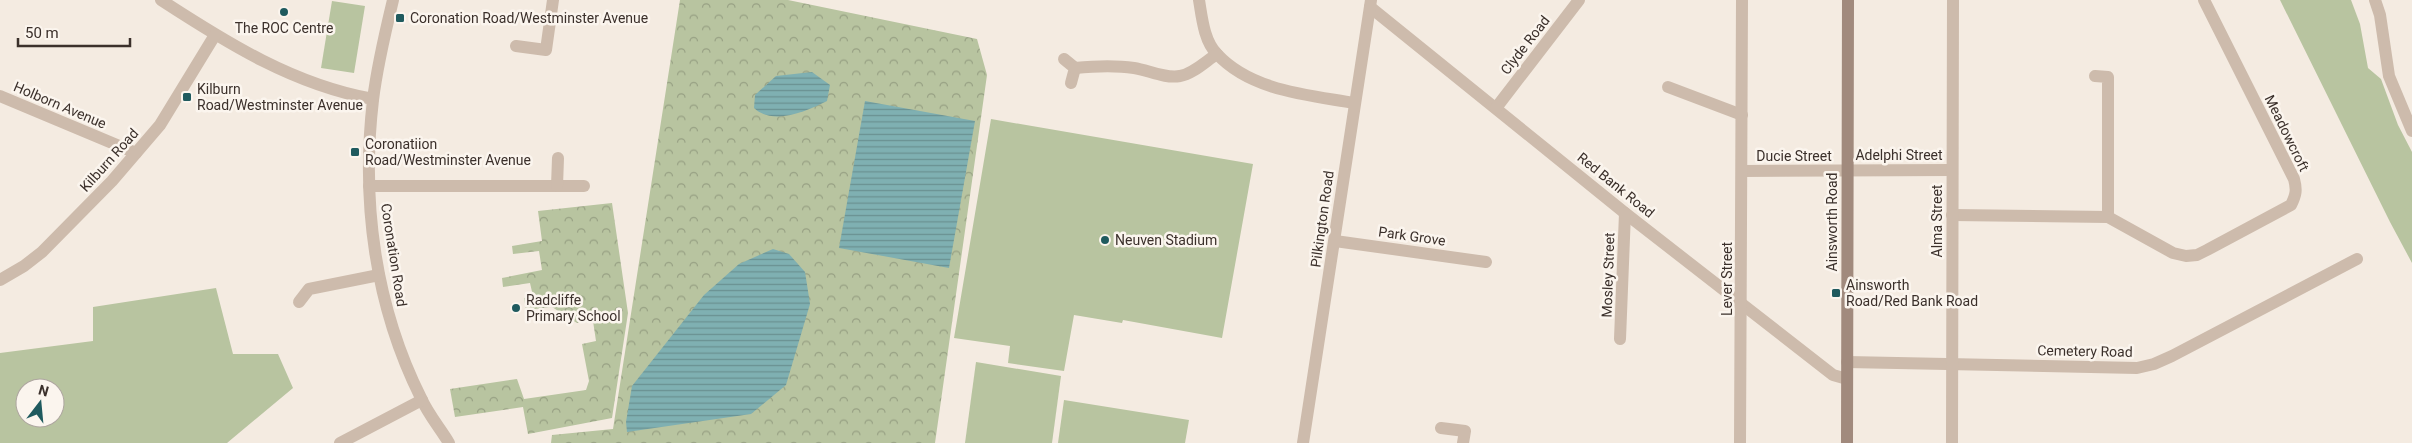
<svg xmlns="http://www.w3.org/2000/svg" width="2412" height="443" viewBox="0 0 2412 443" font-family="Roboto,sans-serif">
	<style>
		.grass { fill: #b8c4a0; fill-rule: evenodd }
		.park { fill: url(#park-crowns) }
		.water { fill: url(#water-rules) }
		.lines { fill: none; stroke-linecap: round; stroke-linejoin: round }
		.street { stroke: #cdbbac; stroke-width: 12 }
		.secondary { stroke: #a18a7d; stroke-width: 12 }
		.poi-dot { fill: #1f5a5e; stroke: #fbf5ee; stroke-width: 2 }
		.labels { text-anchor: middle; stroke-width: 5; stroke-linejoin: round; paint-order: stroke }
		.poi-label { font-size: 14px; fill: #3b302b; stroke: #fbf5ee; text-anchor: start }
		.street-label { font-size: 14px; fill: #3b302b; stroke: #fbf5ee }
	</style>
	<defs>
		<pattern id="park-crowns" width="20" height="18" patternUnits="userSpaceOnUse" patternTransform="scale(1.25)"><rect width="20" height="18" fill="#b8c4a0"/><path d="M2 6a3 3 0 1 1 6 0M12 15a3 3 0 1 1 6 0" fill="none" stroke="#97a083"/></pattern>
		<pattern id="water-rules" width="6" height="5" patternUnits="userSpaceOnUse" patternTransform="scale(1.25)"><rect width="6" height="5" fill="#7fb0b2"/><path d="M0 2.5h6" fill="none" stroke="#699091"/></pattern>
	</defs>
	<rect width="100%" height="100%" fill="#f4ebe1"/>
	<g class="grass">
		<path d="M 2280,0 L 2351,0 L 2360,24 L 2368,68 L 2381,79 L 2398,125 L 2412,152 L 2412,263 L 2390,222 Z"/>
		<path d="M 332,1 L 365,6 L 354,73 L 321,68 Z"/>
		<path d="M 991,119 L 1253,164 L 1222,338 L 1123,320 L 1122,323 L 1074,315 L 1064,371 L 1008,363 L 1010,346 L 954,338 Z"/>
		<path d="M 216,288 L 233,354 L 278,354 L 293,388 L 227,443 L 0,443 L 0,353 L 93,341 L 93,307 ZM 25,388 L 55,388 L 55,418 L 25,418 Z"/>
		<path d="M 976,362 L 1061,376 L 1052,443 L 965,443 Z"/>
		<path d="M 1064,400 L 1189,420 L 1185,443 L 1058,443 Z"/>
	</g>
	<g class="park">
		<path d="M 680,0 L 788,0 L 977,39 L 987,75 L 935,443 L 551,443 L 552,435 L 613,429 Z"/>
		<path d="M 612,203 L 628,313 L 612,418 L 528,434 L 523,407 L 455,417 L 450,389 L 517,379 L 524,399 L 586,390 L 589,381 L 582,344 L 596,341 L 593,321 L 577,323 L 552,307 L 526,310 L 524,298 L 533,296 L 530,283 L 503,287 L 502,278 L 542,270 L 539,251 L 513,254 L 512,246 L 542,241 L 538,211 Z"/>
	</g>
	<g class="water">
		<path d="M 812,72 L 830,85 L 827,101 C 807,111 773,126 754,108 L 755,95 L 776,76 Z"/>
		<path d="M 865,101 L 975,121 L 949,268 L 839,248 Z"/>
		<path d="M 773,249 L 789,254 L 805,272 L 810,304 L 786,385 L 751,414 L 627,432 L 626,422 L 632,386 L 704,295 L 739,264 Z"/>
	</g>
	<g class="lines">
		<g class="street">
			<path d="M 161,0 C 227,43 294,85 373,99"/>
			<path d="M 393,0 C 385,33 377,66 373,100 C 361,202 375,306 421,398 C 428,414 440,428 449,443"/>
			<path d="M 1199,0 C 1202,18 1204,41 1217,54 C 1251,91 1309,95 1354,103"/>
			<path d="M 2375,0 L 2380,15 L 2389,76 L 2412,131"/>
			<path d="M 1370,7 L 1625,213 L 1833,375 L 1847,379"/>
			<path d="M 516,46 L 546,50 L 553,0"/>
			<path d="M 1064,59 L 1075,68 L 1071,83"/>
			<path d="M 1075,68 C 1095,66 1114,65 1134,68 C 1148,70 1165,79 1180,76 C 1193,74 1206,61 1217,54"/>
			<path d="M 2095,76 L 2108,77 L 2108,217"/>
			<path d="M 1668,87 L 1742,115"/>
			<path d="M 0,96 L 136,153"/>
			<path d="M 1496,108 L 1579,0"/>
			<path d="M 1742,171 L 1952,170"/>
			<path d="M 369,186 L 584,186"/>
			<path d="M 557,186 L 558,158"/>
			<path d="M 1952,215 L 2108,217 L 2173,253 L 2186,256 L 2197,255 L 2207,250 L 2291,205 C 2296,195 2297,190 2294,179 L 2204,0"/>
			<path d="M 1335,241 L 1486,262"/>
			<path d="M 0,280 L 24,266 L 42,252 L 112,181 L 160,125 L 215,35"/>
			<path d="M 299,302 L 309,289 L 379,275"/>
			<path d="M 1620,339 L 1625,213"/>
			<path d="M 1847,362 L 2137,368 L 2154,364 L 2172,356 L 2357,259"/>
			<path d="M 1441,428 L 1465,431 L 1463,443"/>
			<path d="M 340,443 L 422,400"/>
			<path d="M 1303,443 L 1371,0"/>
			<path d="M 1740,443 L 1742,0"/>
			<path d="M 1952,443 L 1953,0"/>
		</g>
		<path class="secondary" d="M 1847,443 L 1848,0"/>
	</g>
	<g class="poi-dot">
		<circle cx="284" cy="12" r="5"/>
		<rect x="395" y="13" width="10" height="10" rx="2.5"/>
		<rect x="182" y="92" width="10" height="10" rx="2.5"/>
		<rect x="350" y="147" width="10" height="10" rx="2.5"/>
		<circle cx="1105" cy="240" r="5"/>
		<rect x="1831" y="288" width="10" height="10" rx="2.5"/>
		<circle cx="516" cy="308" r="5"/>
	</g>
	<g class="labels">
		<g class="poi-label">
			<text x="410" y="23">Coronation Road/Westminster Avenue</text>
			<text x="284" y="33" text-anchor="middle">The ROC Centre</text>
			<text x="197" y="94">Kilburn<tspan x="197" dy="16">Road/Westminster Avenue</tspan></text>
			<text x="365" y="149">Coronatiion<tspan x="365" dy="16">Road/Westminster Avenue</tspan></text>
			<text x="1115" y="245">Neuven Stadium</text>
			<text x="1846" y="290">Ainsworth<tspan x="1846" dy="16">Road/Red Bank Road</tspan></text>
			<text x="526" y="305">Radcliffe<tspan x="526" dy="16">Primary School</tspan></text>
		</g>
		<g class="street-label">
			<text transform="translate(1525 45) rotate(-52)" y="5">Clyde Road</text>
			<text transform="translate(60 105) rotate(23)" y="5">Holborn Avenue</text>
			<text transform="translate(2287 133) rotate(64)" y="5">Meadowcroft</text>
			<text x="1899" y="160">Adelphi Street</text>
			<text x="1794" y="161">Ducie Street</text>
			<text transform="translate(109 160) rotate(-48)" y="5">Kilburn Road</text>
			<text transform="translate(1616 185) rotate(39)" y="5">Red Bank Road</text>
			<text transform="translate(1322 219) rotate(-82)" y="5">Pilkington Road</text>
			<text transform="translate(1937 221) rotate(-90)" y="5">Alma Street</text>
			<text transform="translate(1832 222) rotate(-90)" y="5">Ainsworth Road</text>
			<text transform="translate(1412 236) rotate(8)" y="5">Park Grove</text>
			<text transform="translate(394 255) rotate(81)" y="5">Coronation Road</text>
			<text transform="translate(1608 275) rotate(-88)" y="5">Mosley Street</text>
			<text transform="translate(1727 279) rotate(-90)" y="5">Lever Street</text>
			<text transform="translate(2085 351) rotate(1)" y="5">Cemetery Road</text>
		</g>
	</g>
	<g transform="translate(40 403) rotate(16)"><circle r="24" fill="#fbf5ee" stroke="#aea6a0"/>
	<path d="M0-4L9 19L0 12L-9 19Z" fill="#1f5a5e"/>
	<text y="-8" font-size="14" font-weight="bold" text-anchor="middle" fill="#3b302b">N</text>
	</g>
	<path d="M18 38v8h112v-8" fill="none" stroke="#3b302b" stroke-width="2.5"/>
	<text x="25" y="38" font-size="15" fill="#3b302b" stroke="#fbf5ee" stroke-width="4" paint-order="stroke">50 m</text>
</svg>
